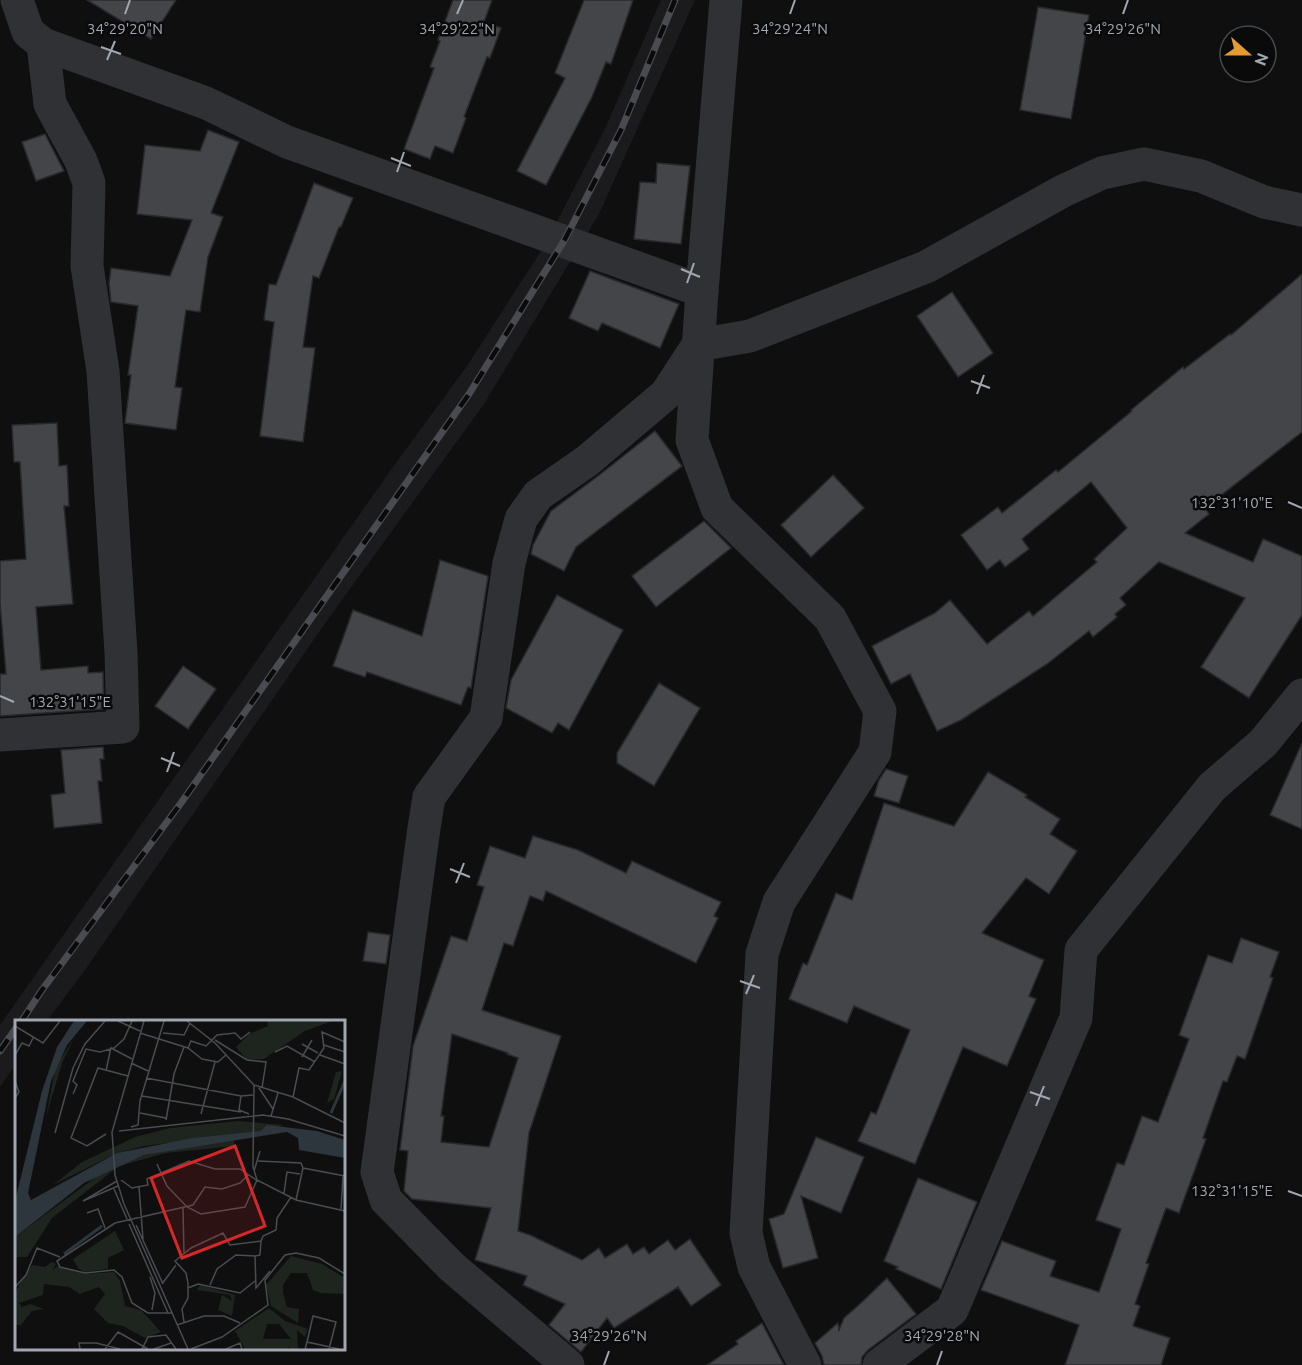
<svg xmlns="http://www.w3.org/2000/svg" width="1302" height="1365" viewBox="0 0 1302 1365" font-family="Ubuntu,sans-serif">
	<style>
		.built { fill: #1b1b1d }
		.building { fill: #434548; stroke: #29292c; stroke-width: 1.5; fill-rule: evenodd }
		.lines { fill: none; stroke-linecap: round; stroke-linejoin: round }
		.minor { stroke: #303135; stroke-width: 33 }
		.rail-casing { stroke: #494b50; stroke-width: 7 }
		.rail { stroke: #0a0a0b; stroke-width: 4.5; stroke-dasharray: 14; stroke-linecap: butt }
		.ticks { fill: none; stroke: #a1a7b0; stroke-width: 2 }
		.inset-river { fill: none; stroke: #2d363c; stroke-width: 3 }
		.inset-road { fill: none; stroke: #494c50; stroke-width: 1.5 }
		.view { fill: #d62828; fill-opacity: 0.15; stroke: #d62828; stroke-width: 3 }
		.inset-edge { fill: none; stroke: #a1a7b0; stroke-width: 3 }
		.ticks-label { font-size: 15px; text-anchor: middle; fill: #a1a7b0; stroke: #0a0a0b; stroke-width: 5; stroke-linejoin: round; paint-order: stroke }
	</style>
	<rect width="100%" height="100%" fill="#0f0f10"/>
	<path class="built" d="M 661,0 L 695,0 L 599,214 L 484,404 L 326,622 L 85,970 L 47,1021 L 16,1022 L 16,1064 L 0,1087 L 0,1025 L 393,467 L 467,366 L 543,248 L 605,129 Z"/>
	<g class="building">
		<path d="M 87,0 L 176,0 L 151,39 Z"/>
		<path d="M 453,0 L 492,0 L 484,22 L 501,28 L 490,58 L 487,57 L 464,117 L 466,118 L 453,153 L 435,146 L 430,159 L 404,149 L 434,68 L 430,67 L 440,41 L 438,40 Z"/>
		<path d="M 584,0 L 633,0 L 611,64 L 606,62 L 592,97 L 546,185 L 517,171 L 565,78 L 555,73 Z"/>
		<path d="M 1038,7 L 1089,15 L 1071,119 L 1020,110 Z"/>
		<path d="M 208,130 L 239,142 L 211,213 L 223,217 L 208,257 L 200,312 L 186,310 L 175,387 L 182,388 L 176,430 L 125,423 L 131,375 L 128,375 L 138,306 L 111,302 L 109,283 L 111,268 L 170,276 L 192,220 L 137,214 L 145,145 L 200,151 Z"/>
		<path d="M 45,134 L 64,171 L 36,181 L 22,142 Z"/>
		<path d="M 657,163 L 690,166 L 681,244 L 634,239 L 640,182 L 656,183 Z"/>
		<path d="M 314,183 L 353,198 L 341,227 L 339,227 L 319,278 L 313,276 L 303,347 L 315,348 L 303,442 L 260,436 L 274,322 L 264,320 L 269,284 L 276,285 Z"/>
		<path d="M 590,271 L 679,304 L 660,348 L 602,323 L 598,331 L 569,318 Z"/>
		<path d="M 1302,274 L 1302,432 L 1205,508 L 1209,514 L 1185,533 L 1253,562 L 1263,539 L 1302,556 L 1302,615 L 1249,698 L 1201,667 L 1245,598 L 1159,562 L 1120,598 L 1126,605 L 1115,614 L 1117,617 L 1093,637 L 1089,631 L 1047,664 L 961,720 L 937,731 L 910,674 L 891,684 L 872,646 L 935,613 L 950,600 L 987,644 L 1029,611 L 1033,616 L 1097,562 L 1094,559 L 1127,528 L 1091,482 L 1022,539 L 1029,549 L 1005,567 L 1000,560 L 987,570 L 961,535 L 998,507 L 1002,513 L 1056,470 L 1058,472 L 1132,411 L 1131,410 L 1183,367 L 1184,369 L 1230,334 L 1231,335 Z"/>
		<path d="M 952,292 L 993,353 L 958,377 L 917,316 Z"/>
		<path d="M 57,423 L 59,466 L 67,465 L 69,506 L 64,506 L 73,604 L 36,607 L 41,670 L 88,666 L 88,673 L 103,672 L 104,709 L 0,716 L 0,674 L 6,674 L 0,603 L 0,561 L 26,559 L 20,462 L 14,462 L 12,425 Z"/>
		<path d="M 655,431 L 682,466 L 576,547 L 564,571 L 531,554 L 533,545 L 551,511 L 598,476 Z"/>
		<path d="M 833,475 L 864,508 L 811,557 L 781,525 Z"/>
		<path d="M 704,521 L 731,548 L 656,607 L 632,576 Z"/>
		<path d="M 440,560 L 488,576 L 471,688 L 468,687 L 461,705 L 367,672 L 365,677 L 333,666 L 353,610 L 422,636 Z"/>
		<path d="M 557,595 L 623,630 L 569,730 L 558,723 L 552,733 L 506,708 L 511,680 Z"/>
		<path d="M 183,666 L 216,689 L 188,729 L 155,706 Z"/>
		<path d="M 659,683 L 700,708 L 654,786 L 617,763 L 617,753 Z"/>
		<path d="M 1302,743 L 1302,829 L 1270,815 Z"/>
		<path d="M 103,747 L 104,759 L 100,759 L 102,781 L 98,781 L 102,823 L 54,828 L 51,795 L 65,793 L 61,750 Z"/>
		<path d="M 886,769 L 908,776 L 899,803 L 874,796 L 879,780 Z"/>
		<path d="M 988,772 L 1027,795 L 1025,797 L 1060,819 L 1050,834 L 1077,851 L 1049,894 L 1026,878 L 982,933 L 1044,960 L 1029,996 L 1036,999 L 1007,1066 L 963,1047 L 915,1164 L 858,1141 L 871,1112 L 876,1114 L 910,1030 L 854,1006 L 847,1023 L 789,999 L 803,963 L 807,965 L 836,893 L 852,900 L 884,803 L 954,826 Z"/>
		<path d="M 533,836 L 578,850 L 626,873 L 632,861 L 721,902 L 714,916 L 718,918 L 696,963 L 546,891 L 543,901 L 530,896 L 513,946 L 504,943 L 482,1010 L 561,1036 L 529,1133 L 518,1231 L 530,1235 L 582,1260 L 599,1248 L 605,1258 L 627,1244 L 633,1254 L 644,1247 L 649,1254 L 668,1240 L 675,1250 L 690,1239 L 721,1285 L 691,1306 L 678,1287 L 614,1328 L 607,1318 L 581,1352 L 549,1325 L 565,1304 L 523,1285 L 527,1276 L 475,1260 L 491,1208 L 412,1199 L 404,1191 L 408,1151 L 400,1150 L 413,1046 L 451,936 L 467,941 L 484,887 L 477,885 L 490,846 L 525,858 ZM 452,1034 L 508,1053 L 507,1054 L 518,1058 L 489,1147 L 441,1142 L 444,1116 L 441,1116 Z"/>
		<path d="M 368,932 L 390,935 L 386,964 L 363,961 Z"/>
		<path d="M 1241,938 L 1279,952 L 1270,977 L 1273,978 L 1245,1059 L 1237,1056 L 1227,1082 L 1223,1081 L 1203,1138 L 1206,1139 L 1179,1213 L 1166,1208 L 1146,1263 L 1149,1264 L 1135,1304 L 1140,1306 L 1133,1326 L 1170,1338 L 1161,1365 L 1065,1365 L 1079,1325 L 981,1290 L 1002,1241 L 1056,1261 L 1050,1276 L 1099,1292 L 1121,1229 L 1096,1220 L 1117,1163 L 1124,1165 L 1142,1116 L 1158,1122 L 1189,1039 L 1179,1035 L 1208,955 L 1232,963 Z"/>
		<path d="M 816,1137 L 864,1157 L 841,1213 L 801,1196 L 818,1258 L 783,1268 L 769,1219 L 784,1214 Z"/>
		<path d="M 918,1178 L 977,1202 L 941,1289 L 896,1269 L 898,1267 L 884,1261 Z"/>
		<path d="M 887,1278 L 916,1314 L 868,1350 L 862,1357 L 861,1365 L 824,1365 L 822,1356 L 815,1343 L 838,1323 L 839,1330 L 844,1318 L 861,1303 Z"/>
		<path d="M 762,1323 L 784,1365 L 707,1365 L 738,1344 L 736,1341 Z"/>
	</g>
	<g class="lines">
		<g class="minor">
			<path d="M 17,0 L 28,32 L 43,44 L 206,103 L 287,142 L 702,291"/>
			<path d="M 726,0 L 702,291 L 692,440 L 717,508 L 830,618 L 880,711 L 875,752 L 779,902 L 762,954 L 746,1233 L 754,1267 L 805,1365"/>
			<path d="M 0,735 L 123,727 L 121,653 L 103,371 L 87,266 L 89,183 L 81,161 L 50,104 L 43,44"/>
			<path d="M 568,1365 L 453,1268 L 386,1200 L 377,1172 L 424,828 L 429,797 L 486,718 L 509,563 L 521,519 L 538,495 L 587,461 L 666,394 L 698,345 L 750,336 L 926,267 L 1063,191 L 1102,173 L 1144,164 L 1201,176 L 1264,202 L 1302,210"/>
			<path d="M 879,1365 L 952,1310 L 1076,1018 L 1081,950 L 1212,787 L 1263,743 L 1302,695"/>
		</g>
		<g class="rail-casing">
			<g id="rail">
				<path d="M 21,1022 L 42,990 L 181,803 L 469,394 L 564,241 L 621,130 L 675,0"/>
				<path d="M 0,1051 L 16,1028"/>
			</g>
		</g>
		<use href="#rail" class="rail"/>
	</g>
	<path class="ticks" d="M 125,14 L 130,0M 457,14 L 463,0M 790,14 L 795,0M 1123,14 L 1128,0M 101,47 L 121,54M 107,60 L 115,41M 391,158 L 411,166M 397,172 L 404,152M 681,269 L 700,277M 687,283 L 694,263M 971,381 L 990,388M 977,394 L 984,375M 1288,502 L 1302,508M 0,696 L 14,702M 161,758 L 180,766M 167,772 L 174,752M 450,869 L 470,877M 456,883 L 464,863M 740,981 L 760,988M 746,994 L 754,975M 1030,1092 L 1050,1099M 1036,1106 L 1044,1086M 1288,1191 L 1302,1196M 604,1365 L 609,1351M 937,1365 L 942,1351"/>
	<g transform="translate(15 1020)">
		<rect width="330" height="330" fill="#0f0f10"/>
		<path d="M 252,1 L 317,1 L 290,11 L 249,39 L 232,40 L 221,27 L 234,14 L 253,6 ZM 60,16 L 47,43 L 31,97 L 40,49 ZM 327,51 L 319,79 L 312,83 L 321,52 ZM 223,101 L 269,105 L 246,111 L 130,126 L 102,133 L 38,165 L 67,142 L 120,117 L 155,108 ZM 219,119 L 219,126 L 151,133 L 104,146 L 37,198 L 12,237 L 1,237 L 0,248 L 0,217 L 93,148 L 129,135 ZM 100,211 L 109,230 L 93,238 L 93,249 L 69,252 L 63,248 L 58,239 ZM 276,236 L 307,244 L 330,258 L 330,274 L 306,273 L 298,270 L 292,253 L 276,253 L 268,265 L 268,273 L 272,287 L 284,289 L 283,303 L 256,286 L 251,265 ZM 37,242 L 41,244 L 37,250 L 43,246 L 70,254 L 99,252 L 105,261 L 110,286 L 126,290 L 146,312 L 130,318 L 108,306 L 93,303 L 79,289 L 90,274 L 84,267 L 65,274 L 54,267 L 29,264 L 28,275 L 4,283 L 7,287 L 15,284 L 29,289 L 17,291 L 6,305 L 0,305 L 0,274 L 4,265 L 17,245 L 30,247 ZM 185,265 L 220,275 L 217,296 L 203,290 L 207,275 L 217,281 L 215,275 L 182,270 ZM 254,288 L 270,301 L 293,309 L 290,317 L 282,310 L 283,329 L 274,329 L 274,326 L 273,329 L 230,329 L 220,311 ZM 252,304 L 264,304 L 276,319 L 248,319 Z" fill="#1e241e" fill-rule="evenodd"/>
		<path d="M 59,1 L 72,1 L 52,25 L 36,61 L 13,173 L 16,180 L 102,133 L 178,118 L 246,111 L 252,105 L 302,111 L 330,120 L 330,138 L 284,130 L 283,118 L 272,112 L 129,135 L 69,163 L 0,217 L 0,181 L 27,71 L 42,27 Z" fill="#2d363c"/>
		<path class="inset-river" d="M 316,93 L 330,61M 49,234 L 87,206"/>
		<path class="inset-road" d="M 103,1 L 125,11M 117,1 L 109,19 L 98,29 L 117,39M 129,1 L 97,112 L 100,155 L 109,184 L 173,329M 172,1 L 200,23 L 239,65 L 238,147 L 242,160 L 281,180 L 330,191M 0,6 L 28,23 L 45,1M 125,13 L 173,28 L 187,39 L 203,42 L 211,35M 148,13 L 169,15 L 175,3M 200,20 L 232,40 L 251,42 L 247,68M 287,24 L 303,33M 309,25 L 330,32M 173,28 L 176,21 L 191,26 L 202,15 L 220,13 L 226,19 L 235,12M 260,32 L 272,26 L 300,42M 0,35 L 7,23 L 14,26 L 18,18M 305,35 L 330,44M 287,37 L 297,20M 116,43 L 133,51M 91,51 L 96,27M 131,58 L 226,76 L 238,75M 0,61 L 4,72 L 0,78M 239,65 L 278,77 L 330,103M 244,68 L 258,89M 58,74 L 62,65 L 58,61 L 71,29 L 85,32 L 99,28M 127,76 L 226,92M 226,76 L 224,90 L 234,94M 278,77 L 284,48 L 294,50 L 309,28 L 307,12 L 330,22M 125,93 L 151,98M 186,94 L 200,42M 256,96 L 263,73M 151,100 L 159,54 L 169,27M 116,107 L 123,105 L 125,81 L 149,1M 104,111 L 248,95 L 273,99 L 330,116M 40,113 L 58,48 L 70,24 L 90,1M 91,114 L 72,126 L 56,118 L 83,48 L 113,56M 243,141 L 286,143 L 288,148 L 330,156M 142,144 L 152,166 L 172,187 L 186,194 L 230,187 L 242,160M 239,151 L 245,131M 106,160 L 117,168 L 133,165 L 132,159 L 174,141 L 200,149 L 225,149 L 241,160M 102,161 L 68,181 L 103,166M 124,167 L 128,219M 99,169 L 112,199M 269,173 L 272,152 L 285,154M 281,180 L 288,148M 168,188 L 169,234M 326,189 L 328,156M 72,193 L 83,189 L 90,208M 114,204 L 153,293M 121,205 L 148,264M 246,221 L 245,235 L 240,236 L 241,268 L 255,251M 135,257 L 140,273 L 137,290M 147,264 L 161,245M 195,265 L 202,249 L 221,235 L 240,236M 0,267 L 11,255 L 22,228 L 45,237M 173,268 L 183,264 L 225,273 L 240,261M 157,293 L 133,293 L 117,283 L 107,257 L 99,250 L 70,253 L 45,247 L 42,241 L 100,203 L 178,185 L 190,167 L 207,169 L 225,163 L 233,155M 169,302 L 167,289 L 173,278 L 173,263 L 171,253 L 160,241 L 176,228 L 208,213 L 215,225 L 246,221 L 248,216 L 261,210 L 262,198 L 276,177M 162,305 L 189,296 L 209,296 L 225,303M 292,322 L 298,296 L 321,302 L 314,329M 65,329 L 64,323 L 81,323 L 105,329M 90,329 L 103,312 L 133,329M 127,329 L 133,317 L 151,315 L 161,329M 139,329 L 156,323M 176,329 L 207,317 L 253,285 L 250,260 L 270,235 L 281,233 L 304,238 L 330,254M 211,329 L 225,323 L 227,329M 290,329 L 292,322 L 324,329"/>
		<path class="view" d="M 220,126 L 250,206 L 167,238 L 136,158 Z"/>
		<rect width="330" height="330" class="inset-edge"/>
	</g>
	<g class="ticks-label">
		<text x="125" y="34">34°29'20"N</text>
		<text x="457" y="34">34°29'22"N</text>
		<text x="790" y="34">34°29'24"N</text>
		<text x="1123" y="34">34°29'26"N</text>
		<text x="1232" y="508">132°31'10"E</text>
		<text x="70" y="707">132°31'15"E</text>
		<text x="1232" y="1196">132°31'15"E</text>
		<text x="609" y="1341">34°29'26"N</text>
		<text x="942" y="1341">34°29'28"N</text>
	</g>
	<g transform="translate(1248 54) rotate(111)"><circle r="28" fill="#0a0a0b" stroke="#46494d" stroke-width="1.5"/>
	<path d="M0-4.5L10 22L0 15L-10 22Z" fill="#e59b32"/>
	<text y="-9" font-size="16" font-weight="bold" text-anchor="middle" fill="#a1a7b0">N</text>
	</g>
</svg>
